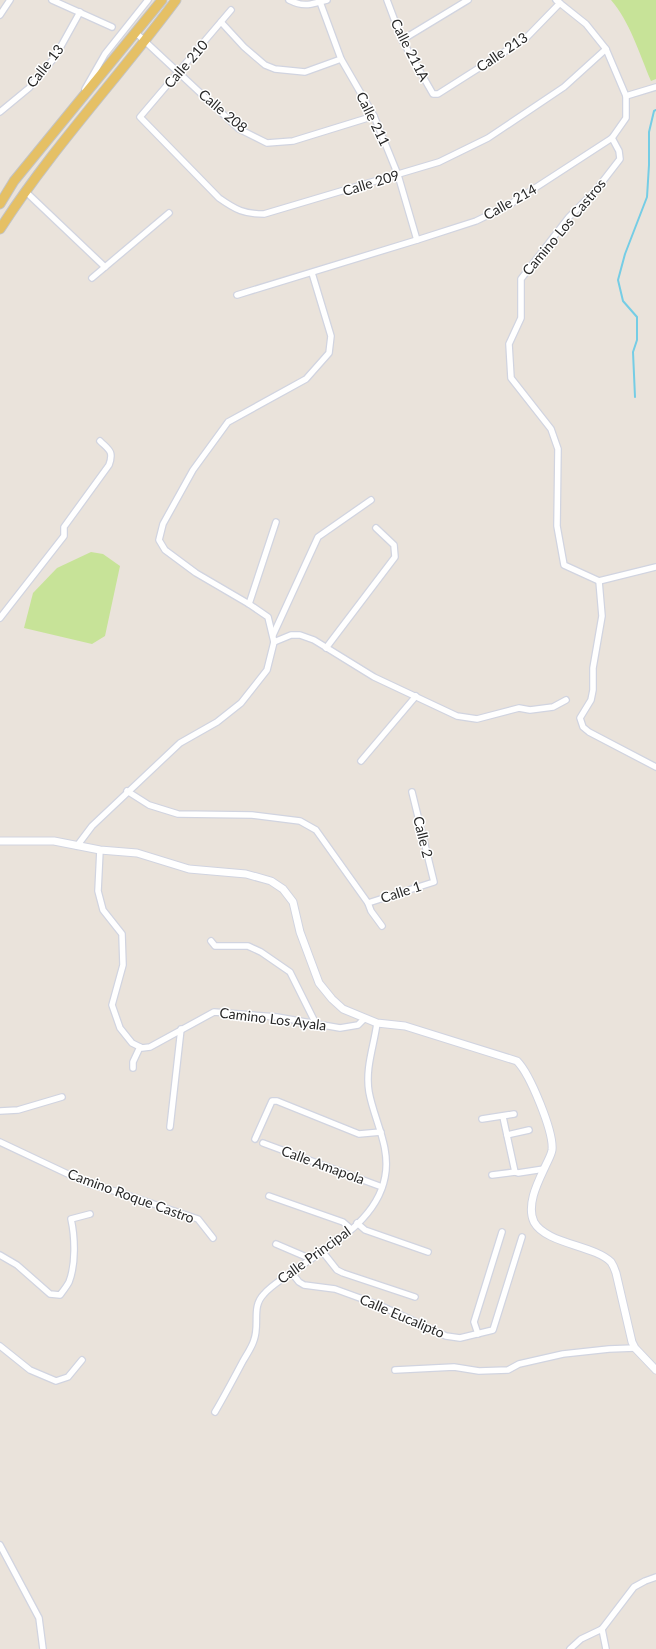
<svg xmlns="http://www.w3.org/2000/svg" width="656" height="1649" viewBox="0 0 656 1649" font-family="Lato,sans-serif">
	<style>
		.pitch { fill: #c7e398 }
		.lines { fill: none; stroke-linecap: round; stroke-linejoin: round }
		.stream { stroke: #75cde5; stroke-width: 2 }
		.minor-casing { stroke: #d1d4e0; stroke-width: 8 }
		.tertiary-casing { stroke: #d1d4e0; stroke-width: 9 }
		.primary-casing { stroke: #c3c3c3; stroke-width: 11 }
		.minor { stroke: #fff; stroke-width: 5.5 }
		.tertiary { stroke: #fff; stroke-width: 7 }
		.primary { stroke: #e5c065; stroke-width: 9 }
		.labels { text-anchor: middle; stroke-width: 3; stroke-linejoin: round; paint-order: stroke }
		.street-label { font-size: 14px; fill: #282828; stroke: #fff }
	</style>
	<rect width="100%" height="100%" fill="#eae3db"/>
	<g class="pitch">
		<path d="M 611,0 L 656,0 L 656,79 L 651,81 C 640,55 629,20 611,0 Z"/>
		<path d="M 91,552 L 103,554 L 120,566 L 105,636 L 92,644 L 24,628 L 33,593 L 57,568 Z"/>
	</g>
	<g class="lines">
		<path class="stream" d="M 635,397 L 633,352 L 637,340 L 637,317 L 623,301 L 618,280 L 625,254 L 647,197 L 649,165 L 649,132 L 654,111 L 656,110"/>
		<g class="minor-casing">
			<g id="minor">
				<path d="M 52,0 L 112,27"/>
				<path d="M 289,0 C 305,8 311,4 327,0"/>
				<path d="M 387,0 L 402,40 L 433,94 L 438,94 L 526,38 L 560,3"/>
				<path d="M 320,2 L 341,59 L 374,116 L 398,175 L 417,240"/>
				<path d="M 231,10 L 140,117 L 219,198 C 236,210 244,214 264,214 L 439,162 L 488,138 L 564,87 L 606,49"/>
				<path d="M 0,15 L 10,0"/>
				<path d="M 221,22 L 244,47 L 265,65 L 275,69 L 305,72 L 341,59"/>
				<path d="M 135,32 L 239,129 L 267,143 L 293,141 L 374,116"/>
				<path d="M 402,40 L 468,0"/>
				<path d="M 85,89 L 105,54 L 148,0"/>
				<path d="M 626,96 L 656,87"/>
				<path d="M 0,112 L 29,88 L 55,57 L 80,12"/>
				<path d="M 612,138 L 619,151 L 620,159 L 596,190 L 569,217 L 521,279 L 521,318 L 509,344 L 511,378 L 551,429 L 558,449 L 557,526 L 564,565 L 599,581 L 656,567"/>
				<path d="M 25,191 L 105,267"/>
				<path d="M 92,278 L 169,213"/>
				<path d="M 237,295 L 417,240 L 476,221 L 509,205 L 612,138 L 626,118 L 626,96 L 606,49 L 586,24 L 556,0"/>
				<path d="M 599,581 L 602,616 L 593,668 L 593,690 L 591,700 L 580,718 L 583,727 L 589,732 L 656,767"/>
				<path d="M 249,604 L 276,522"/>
				<path d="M 0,618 L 64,536 L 64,527 L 109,465 C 114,451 109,450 100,441"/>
				<path d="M 273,635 L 318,537 L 371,500"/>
				<path d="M 274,642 L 291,635 L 300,635 L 314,640 L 374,677 L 457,716 L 477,719 L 519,708 L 530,710 L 553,707 L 566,700"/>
				<path d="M 326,648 L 395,557 L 394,545 L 376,528"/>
				<path d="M 361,761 L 416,696"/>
				<path d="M 127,791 L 149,805 L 178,814 L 252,815 L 300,821 L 316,830 L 368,903 L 371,911 L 382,926"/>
				<path d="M 77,846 L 92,826 L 180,743 L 217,722 L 241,703 L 267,670 L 274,642 L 268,617 L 249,604 L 196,573 L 165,550 L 159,540 L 163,524 L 193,470 L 228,422 L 306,379 L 329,353 L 331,336 L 312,273"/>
				<path d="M 100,850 L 98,891 L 103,910 L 122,934 L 123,965 L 112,1005 L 120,1028 L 132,1043 L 142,1048 L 150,1047 L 214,1012 L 277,1017 L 340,1028 L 358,1025 L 364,1019"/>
				<path d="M 368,903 L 434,882 L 412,792"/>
				<path d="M 211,941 L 215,946 L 248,946 L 261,952 L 290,972 L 316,1024"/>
				<path d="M 133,1068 L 133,1062 L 140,1047"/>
				<path d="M 0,1111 L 18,1110 L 62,1097"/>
				<path d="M 503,1117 L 515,1172 L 518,1173 L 544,1169"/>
				<path d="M 482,1119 L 514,1114"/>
				<path d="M 170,1127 L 181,1029"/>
				<path d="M 507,1135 L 529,1130"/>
				<path d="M 255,1139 L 272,1101 L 277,1101 L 359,1134 L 381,1132"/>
				<path d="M 0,1142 L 89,1184 L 118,1192 L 198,1219 L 213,1238"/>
				<path d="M 263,1143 L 382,1187"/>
				<path d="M 492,1175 L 515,1172"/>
				<path d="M 269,1196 L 343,1222 L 351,1229"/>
				<path d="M 357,1223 L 365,1230 L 428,1252"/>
				<path d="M 276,1244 L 311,1259"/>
				<path d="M 322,1251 L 337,1270 L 343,1273 L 415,1297"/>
				<path d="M 0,1255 L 17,1265 L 50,1294 L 60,1295 C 63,1291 67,1286 69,1282 C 76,1264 75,1237 71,1219 L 90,1214"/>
				<path d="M 291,1272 L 299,1282 L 304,1285 L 335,1289 L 379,1305 L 446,1336 L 460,1338 L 493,1330 L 522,1237"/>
				<path d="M 478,1334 L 474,1322 L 502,1232"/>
				<path d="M 0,1346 L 30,1370 L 56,1381 L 68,1377 L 82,1360"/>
				<path d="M 395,1370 L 454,1367 L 479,1371 L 508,1370 L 519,1364 L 563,1354 L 609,1349 L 635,1348"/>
				<path d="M 215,1412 C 225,1395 234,1378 243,1361 C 247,1354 252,1347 254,1340 C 260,1324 251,1307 264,1294 C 270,1287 278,1282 285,1277 C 321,1250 376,1225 385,1177 C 391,1147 374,1120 369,1092 C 365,1068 374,1046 377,1023"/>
				<path d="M 0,1545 L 39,1618 L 43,1649"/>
				<path d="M 602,1629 L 606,1649"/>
				<path d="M 570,1649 L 581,1639 L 602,1629 L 634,1587 L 645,1581 L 656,1577"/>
			</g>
		</g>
		<g class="tertiary-casing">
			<path id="tertiary" d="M 0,841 L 54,841 L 100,850 L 137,853 L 189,869 L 246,874 L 271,881 L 283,889 L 293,902 L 300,932 L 319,983 L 332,999 L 343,1009 L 377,1023 L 405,1026 L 517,1061 C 530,1074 554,1132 552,1150 C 551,1156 547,1162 545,1167 C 538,1182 526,1205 534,1222 C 546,1244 594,1245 611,1262 C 613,1265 615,1270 616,1273 L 632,1342 L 635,1348 L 656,1370"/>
		</g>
		<g class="primary-casing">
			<g id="primary">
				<path d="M 0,204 L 14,181 L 162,0"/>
				<path d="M 0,229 C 52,148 119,77 176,0"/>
			</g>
		</g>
		<use href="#minor" class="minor"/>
		<use href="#tertiary" class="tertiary"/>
		<use href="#primary" class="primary"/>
	</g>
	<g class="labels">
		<g class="street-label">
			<text transform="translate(410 50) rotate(63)" y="5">Calle 211A</text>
			<text transform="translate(502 52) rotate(-34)" y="5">Calle 213</text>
			<text transform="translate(186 64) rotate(-49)" y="5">Calle 210</text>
			<text transform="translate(45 66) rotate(-52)" y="5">Calle 13</text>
			<text transform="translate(223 111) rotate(40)" y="5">Calle 208</text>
			<text transform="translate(373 119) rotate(64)" y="5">Calle 211</text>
			<text transform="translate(371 183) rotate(-17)" y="5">Calle 209</text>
			<text transform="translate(510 202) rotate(-29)" y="5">Calle 214</text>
			<text transform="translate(564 227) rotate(-50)" y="5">Camino Los Castros</text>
			<text transform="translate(423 837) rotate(76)" y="5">Calle 2</text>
			<text transform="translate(401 892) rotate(-18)" y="5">Calle 1</text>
			<text transform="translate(273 1019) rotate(7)" y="5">Camino Los Ayala</text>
			<text transform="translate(323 1165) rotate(20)" y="5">Calle Amapola</text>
			<text transform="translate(131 1196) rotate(20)" y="5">Camino Roque Castro</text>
			<text transform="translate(314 1255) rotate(-36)" y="5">Calle Principal</text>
			<text transform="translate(402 1316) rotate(23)" y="5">Calle Eucalipto</text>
		</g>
	</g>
</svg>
